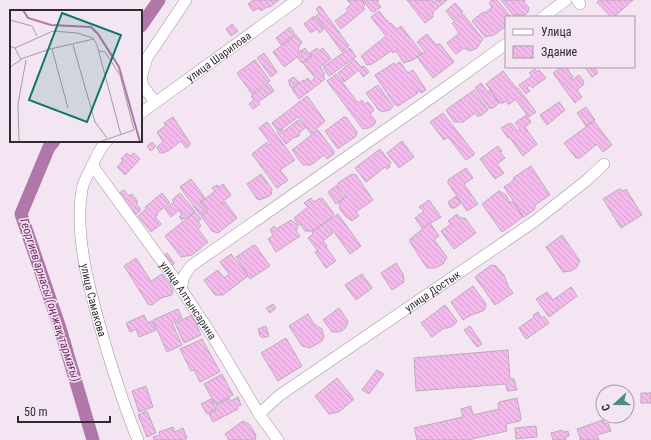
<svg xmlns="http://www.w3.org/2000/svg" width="651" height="440" viewBox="0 0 651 440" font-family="'Roboto Condensed',sans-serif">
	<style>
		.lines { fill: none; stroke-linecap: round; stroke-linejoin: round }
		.canal { stroke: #b077a9; stroke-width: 13 }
		.building { fill: url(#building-back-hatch); stroke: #bcadba }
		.street-casing { stroke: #a1929e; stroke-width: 12 }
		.street { stroke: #fff; stroke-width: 11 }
		.labels { text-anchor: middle; stroke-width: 3; stroke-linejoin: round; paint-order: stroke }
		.street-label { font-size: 11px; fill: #322c31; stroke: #f4e5f2 }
		.water-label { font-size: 12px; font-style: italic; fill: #732d6d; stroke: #f4e5f2 }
		.inset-river { fill: none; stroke: #b077a9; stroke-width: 2 }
		.inset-road { fill: none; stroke: #a69ba5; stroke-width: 1 }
		.view { fill: #0f766e; fill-opacity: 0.15; stroke: #0f766e; stroke-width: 2 }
		.inset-edge { fill: none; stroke: #322c31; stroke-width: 2 }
	</style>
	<defs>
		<pattern id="building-back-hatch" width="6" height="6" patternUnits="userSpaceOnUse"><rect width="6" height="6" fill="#f6b9ee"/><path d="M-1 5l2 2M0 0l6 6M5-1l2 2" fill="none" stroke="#d39fcd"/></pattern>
	</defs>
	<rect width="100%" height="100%" fill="#f4e5f2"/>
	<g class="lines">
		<g class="canal">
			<path d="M 141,26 L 159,0"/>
			<path d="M 54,141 L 49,147 L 21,214 L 60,328 L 93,440"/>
		</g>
	</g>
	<g class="building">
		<path d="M 253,0 L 279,0 L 270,7 L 267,7 L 261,11 L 259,8 L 253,11 L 248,4 Z"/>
		<path d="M 347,0 L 362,0 L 365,5 L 363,7 L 365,9 L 341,29 L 335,21 L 348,11 L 346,9 L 351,4 Z"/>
		<path d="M 363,0 L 379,0 L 377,2 L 381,7 L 374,12 L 371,11 Z"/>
		<path d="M 407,0 L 432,0 L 433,3 L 436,0 L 447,0 L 433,12 L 433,17 L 425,23 Z"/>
		<path d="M 492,0 L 497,0 L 511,17 L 506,17 L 506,26 L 494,35 L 485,37 L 472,21 L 483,12 L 485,13 L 492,7 L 489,3 Z"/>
		<path d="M 501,0 L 525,0 L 524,2 L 529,8 L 528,12 L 525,15 L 513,15 Z"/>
		<path d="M 599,0 L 633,0 L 614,17 L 611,17 L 597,2 Z"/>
		<path d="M 455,3 L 463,12 L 453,20 L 446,11 Z"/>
		<path d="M 320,6 L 349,46 L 342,52 L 316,16 L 319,13 L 316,9 Z"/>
		<path d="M 379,11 L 386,20 L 387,20 L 390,24 L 391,23 L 397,29 L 401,26 L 422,53 L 413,60 L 404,63 L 396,51 L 393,53 L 391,51 L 372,64 L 367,65 L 361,56 L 386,36 L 371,17 Z"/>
		<path d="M 463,14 L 483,39 L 477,48 L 470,51 L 464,48 L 456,54 L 447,43 L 459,33 L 452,23 Z"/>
		<path d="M 314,16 L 324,29 L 320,33 L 317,29 L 312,32 L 310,32 L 304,24 Z"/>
		<path d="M 232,24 L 238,31 L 231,36 L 226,29 Z"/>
		<path d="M 290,27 L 295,34 L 281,45 L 276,38 Z"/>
		<path d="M 427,34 L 436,45 L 440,44 L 454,62 L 433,78 L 417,57 L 425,52 L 417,42 Z"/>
		<path d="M 296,35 L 302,42 L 298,48 L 301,52 L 299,54 L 300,55 L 284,67 L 273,52 Z"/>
		<path d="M 305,48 L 311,56 L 302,63 L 298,58 L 302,55 L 301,51 Z"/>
		<path d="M 317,48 L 319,51 L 323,48 L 331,59 L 320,67 L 325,74 L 323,76 L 325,79 L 299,99 L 292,89 L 303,80 L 304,81 L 308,78 L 310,82 L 315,78 L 303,63 L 312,56 L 310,53 Z"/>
		<path d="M 350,48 L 356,57 L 329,76 L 323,67 Z"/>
		<path d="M 264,53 L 277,72 L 271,77 L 257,58 Z"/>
		<path d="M 255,60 L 270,81 L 252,94 L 237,73 Z"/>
		<path d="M 354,60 L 356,61 L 361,67 L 364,66 L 369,72 L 363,77 L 359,70 L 344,82 L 338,73 Z"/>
		<path d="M 400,62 L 408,73 L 413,70 L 426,90 L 421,93 L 419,90 L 417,91 L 418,93 L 398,106 L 394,104 L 375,75 L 394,63 L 395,65 Z"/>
		<path d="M 561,67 L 566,67 L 573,77 L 571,79 L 572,80 L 579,75 L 584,82 L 583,85 L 577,90 L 582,97 L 575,103 L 553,73 Z"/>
		<path d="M 585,67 L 594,67 L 598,73 L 592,77 Z"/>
		<path d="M 535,69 L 537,72 L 539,70 L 546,78 L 532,88 L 530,85 L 527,88 L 530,91 L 526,94 L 519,85 L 532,76 L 529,73 Z"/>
		<path d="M 503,71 L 516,88 L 518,88 L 536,112 L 529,117 L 515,99 L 510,104 L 508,104 L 506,101 L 503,103 L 500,103 L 486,84 Z"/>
		<path d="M 336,74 L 358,103 L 362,100 L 365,104 L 368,102 L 374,110 L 370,114 L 376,121 L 374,125 L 369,128 L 363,129 L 327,81 Z"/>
		<path d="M 293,77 L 299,82 L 292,88 L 289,85 L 290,84 L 288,81 Z"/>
		<path d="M 481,83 L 488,92 L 490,90 L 499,103 L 493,108 L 489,108 L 475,88 Z"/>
		<path d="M 269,84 L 274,91 L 258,102 L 260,104 L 253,109 L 249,104 L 254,100 L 251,96 Z"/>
		<path d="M 378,85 L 393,106 L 390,110 L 382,112 L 378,109 L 366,93 Z"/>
		<path d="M 474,90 L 488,110 L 480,116 L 477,116 L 475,113 L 463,122 L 454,122 L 446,110 Z"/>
		<path d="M 307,96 L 325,121 L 311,134 L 298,117 L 283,128 L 277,130 L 272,123 Z"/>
		<path d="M 559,102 L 565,110 L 547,125 L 540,115 Z"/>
		<path d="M 586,107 L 595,120 L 586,126 L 577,113 Z"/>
		<path d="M 443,113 L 475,154 L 466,160 L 448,137 L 444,140 L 430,122 Z"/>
		<path d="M 526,115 L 531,122 L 525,127 L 537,144 L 523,156 L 510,138 L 508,138 L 501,128 L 510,123 L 513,125 L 518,131 L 520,129 L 515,123 Z"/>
		<path d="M 173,117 L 190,143 L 190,145 L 186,148 L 181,141 L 168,151 L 163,153 L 160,153 L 157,148 L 158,146 L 163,142 L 157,132 L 166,125 L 164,123 Z"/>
		<path d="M 344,117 L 346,117 L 357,132 L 356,136 L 338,149 L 325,131 Z"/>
		<path d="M 298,120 L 305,128 L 300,132 L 299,136 L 293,138 L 286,144 L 277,132 L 280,130 L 282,129 L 284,131 Z"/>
		<path d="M 594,121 L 612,145 L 603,152 L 597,144 L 580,158 L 576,158 L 564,143 Z"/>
		<path d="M 267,122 L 295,160 L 280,170 L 288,180 L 277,188 L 252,154 L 267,142 L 269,145 L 271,144 L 259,128 Z"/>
		<path d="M 318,130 L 334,151 L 334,154 L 327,159 L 324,155 L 311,165 L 303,165 L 292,150 Z"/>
		<path d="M 402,141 L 414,157 L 399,168 L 387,153 Z"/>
		<path d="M 152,142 L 156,146 L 151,151 L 147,146 Z"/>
		<path d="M 498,146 L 502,151 L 500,152 L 505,158 L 497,164 L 504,173 L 495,179 L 480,159 Z"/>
		<path d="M 380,149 L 391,163 L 389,165 L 390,167 L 387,169 L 385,167 L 366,182 L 355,168 Z"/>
		<path d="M 127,153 L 130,156 L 134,153 L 140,159 L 125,175 L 117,167 L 123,161 L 121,159 Z"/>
		<path d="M 531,166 L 550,195 L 535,205 L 535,209 L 524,217 L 504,187 L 514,180 L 513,178 Z"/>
		<path d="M 466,168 L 473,178 L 464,184 L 478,204 L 467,211 L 448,183 L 448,180 Z"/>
		<path d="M 261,174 L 272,189 L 271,195 L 265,198 L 259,200 L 257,199 L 247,184 Z"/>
		<path d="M 352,174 L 356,175 L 373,200 L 356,212 L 359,216 L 352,221 L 345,216 L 340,209 L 339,202 L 346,197 L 337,186 L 338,183 Z"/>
		<path d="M 191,179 L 205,198 L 200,202 L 206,210 L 200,215 L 180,187 Z"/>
		<path d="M 223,184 L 231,195 L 221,203 L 222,204 L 225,202 L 237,218 L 218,233 L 212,231 L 201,216 L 208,210 L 201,202 L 215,191 L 212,188 L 217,185 L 219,187 Z"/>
		<path d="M 336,186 L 344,198 L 336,204 L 328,192 Z"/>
		<path d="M 619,189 L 624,191 L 626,189 L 642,215 L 621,228 L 603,199 Z"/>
		<path d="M 124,190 L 129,196 L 132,194 L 138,202 L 136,203 L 141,210 L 135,216 L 118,194 Z"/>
		<path d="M 499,191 L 506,195 L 510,203 L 512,201 L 523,217 L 502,232 L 482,204 Z"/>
		<path d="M 162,193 L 170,203 L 157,213 L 158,215 L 155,217 L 161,224 L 151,232 L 138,216 L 146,209 L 145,207 Z"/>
		<path d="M 180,193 L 195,211 L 186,219 L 184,218 L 182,220 L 179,217 L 182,215 L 179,210 L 171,217 L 165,209 L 174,202 L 172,200 Z"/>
		<path d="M 456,196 L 461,203 L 455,208 L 451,208 L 448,202 Z"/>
		<path d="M 311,198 L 314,202 L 320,198 L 323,199 L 334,214 L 330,219 L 313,231 L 305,231 L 300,224 L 298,225 L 294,218 L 308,207 L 304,203 Z"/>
		<path d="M 429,200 L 441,217 L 422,228 L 415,218 L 424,211 L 419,207 Z"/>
		<path d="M 195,212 L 201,219 L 198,221 L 201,226 L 198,229 L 208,242 L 192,255 L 181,257 L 165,236 Z"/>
		<path d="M 338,214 L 361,246 L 350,254 L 332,229 L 331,230 L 333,233 L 323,241 L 327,246 L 326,247 L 336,261 L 326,268 L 315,252 L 318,251 L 308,238 L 313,234 L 312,232 Z"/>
		<path d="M 457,214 L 460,218 L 462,217 L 463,219 L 465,218 L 476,233 L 454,249 L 441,231 L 451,224 L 448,221 Z"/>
		<path d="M 291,220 L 296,224 L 298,227 L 296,231 L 300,236 L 276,252 L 268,239 L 273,235 L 270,230 L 274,226 L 276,229 Z"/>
		<path d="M 430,223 L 439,236 L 434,240 L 447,257 L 443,264 L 435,268 L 427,268 L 410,242 L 410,239 Z"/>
		<path d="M 562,235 L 580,261 L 577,267 L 571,271 L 563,272 L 546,247 Z"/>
		<path d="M 254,245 L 256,246 L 270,266 L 250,279 L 236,257 Z"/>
		<path d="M 167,253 L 174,263 L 172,267 L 163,256 Z"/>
		<path d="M 231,254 L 248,276 L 223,295 L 215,295 L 204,280 L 218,270 L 224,278 L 229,274 L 220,262 Z"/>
		<path d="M 136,258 L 151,281 L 162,274 L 173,289 L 172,295 L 161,298 L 152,305 L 148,304 L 124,266 Z"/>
		<path d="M 396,263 L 403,274 L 404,279 L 404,282 L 392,290 L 381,273 Z"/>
		<path d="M 491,265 L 496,266 L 504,275 L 508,286 L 513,293 L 495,305 L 475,277 Z"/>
		<path d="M 362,274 L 372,288 L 356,300 L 345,285 Z"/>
		<path d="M 473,286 L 486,304 L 485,309 L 483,311 L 471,315 L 463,320 L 451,302 Z"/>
		<path d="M 571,287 L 577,296 L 549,317 L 536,299 L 547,292 L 553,300 Z"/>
		<path d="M 273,304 L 276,308 L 270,313 L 266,308 Z"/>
		<path d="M 445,305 L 457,321 L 454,325 L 448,328 L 444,328 L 432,337 L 421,323 Z"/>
		<path d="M 339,308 L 348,321 L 346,327 L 342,331 L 338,332 L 332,332 L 323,320 Z"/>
		<path d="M 178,309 L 182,318 L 172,323 L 182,345 L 167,352 L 153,320 Z"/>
		<path d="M 538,312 L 542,318 L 544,316 L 549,323 L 526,339 L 519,328 L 534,317 L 533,315 Z"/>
		<path d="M 308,314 L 314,324 L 322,329 L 324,337 L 322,341 L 310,348 L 302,346 L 289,326 Z"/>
		<path d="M 144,315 L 148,323 L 152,321 L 156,330 L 139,337 L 136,329 L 130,332 L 126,323 Z"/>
		<path d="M 192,315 L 201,335 L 184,343 L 175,323 Z"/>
		<path d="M 266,326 L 269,336 L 263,338 L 260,336 L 258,329 Z"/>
		<path d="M 470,326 L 482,344 L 477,347 L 464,330 Z"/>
		<path d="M 286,338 L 302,366 L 278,381 L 261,353 Z"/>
		<path d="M 202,339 L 220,372 L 200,382 L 194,370 L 191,371 L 180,349 Z"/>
		<path d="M 508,350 L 510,379 L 514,379 L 517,390 L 507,391 L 506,384 L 416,391 L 414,358 Z"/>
		<path d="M 377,370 L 384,374 L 369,394 L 362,390 Z"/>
		<path d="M 222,374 L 233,395 L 215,404 L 204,384 Z"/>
		<path d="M 337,378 L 354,399 L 339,412 L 329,414 L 315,396 Z"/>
		<path d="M 146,386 L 153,407 L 139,412 L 132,391 Z"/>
		<rect x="641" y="393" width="10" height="10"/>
		<path d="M 238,397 L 241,405 L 237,407 L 238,409 L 213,422 L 209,414 L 218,409 L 216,405 L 229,398 L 231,401 Z"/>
		<path d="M 517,398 L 521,418 L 520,421 L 506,424 L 507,431 L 468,440 L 417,440 L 414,428 L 463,417 L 461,409 L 471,406 L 473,415 L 499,409 L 498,404 L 499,402 Z"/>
		<path d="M 211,399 L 216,409 L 207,414 L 201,404 Z"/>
		<path d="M 147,411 L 156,433 L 147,437 L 138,415 Z"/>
		<path d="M 603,420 L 605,424 L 608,423 L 611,431 L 597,435 L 599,440 L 579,440 L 581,440 L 577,429 Z"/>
		<path d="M 243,421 L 249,424 L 256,435 L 255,440 L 229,440 L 225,434 Z"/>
		<path d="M 536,426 L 537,437 L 516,439 L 515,428 Z"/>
		<path d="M 173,427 L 175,432 L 183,428 L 187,438 L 185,440 L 154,440 L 153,437 L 160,435 L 159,432 Z"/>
		<path d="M 562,430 L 563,432 L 568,431 L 569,436 L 565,438 L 566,440 L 553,440 L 551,433 Z"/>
	</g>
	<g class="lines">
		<g class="street-casing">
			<g id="street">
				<path d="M 577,0 L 580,4"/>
				<path d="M 543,17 L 566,0"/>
				<path d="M 141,77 L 147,58 L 186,0"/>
				<path d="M 141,77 L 143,86 L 155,102"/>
				<path id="s1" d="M 141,113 L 297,0"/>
				<path id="s2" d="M 107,141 C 100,147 97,156 93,164 C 89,173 84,180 82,189 C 73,240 94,306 108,354 C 117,383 126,412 138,440"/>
				<path id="s3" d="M 92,165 L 172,275 L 213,337 L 259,414 L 278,440"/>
				<path d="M 181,289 L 184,276 L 191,266 L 441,91 L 506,44"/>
				<path id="s4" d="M 259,414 L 280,395 L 535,221 L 587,180 L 604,164"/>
			</g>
		</g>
		<use href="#street" class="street"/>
	</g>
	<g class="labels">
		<g class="street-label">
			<text dy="4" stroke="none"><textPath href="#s1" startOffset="96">улица Шарипова</textPath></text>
			<text dy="4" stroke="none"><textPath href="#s4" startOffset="213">улица Достык</textPath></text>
			<text dy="4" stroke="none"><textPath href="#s2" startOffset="167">улица Самакова</textPath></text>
			<text dy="4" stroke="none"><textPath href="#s3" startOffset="166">улица Алтынсарина</textPath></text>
		</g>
		<g class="water-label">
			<text transform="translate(50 300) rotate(72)" y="4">Георгиев арнасы (оң жақ тармағы)</text>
		</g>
	</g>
	<g transform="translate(10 10)">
		<rect width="132" height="132" fill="#f4e5f2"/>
		<path class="inset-river" d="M 13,0 L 18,8 L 41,15 L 81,17 L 88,24 L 109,57 L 130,132"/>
		<path class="inset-road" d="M 0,10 L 22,16 L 27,26M 63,35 L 85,112 L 97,128M 0,36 L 5,38 L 11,50 L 0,57M 5,38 L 43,21 L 67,23 L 83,28 L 87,35 L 111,125M 42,39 L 58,98M 89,41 L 95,42 L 110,65 L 124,120M 11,49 L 40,39 L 84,29M 9,132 L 8,94 L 16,50M 89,132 L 124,120"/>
		<path class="view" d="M 52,3 L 111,25 L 77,112 L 19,90 Z"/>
		<rect width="132" height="132" class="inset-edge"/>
	</g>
	<rect x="505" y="16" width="130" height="52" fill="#f4e5f2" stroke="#a69ba5"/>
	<rect x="513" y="29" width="20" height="6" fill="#ffffff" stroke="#a69ba5"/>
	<text x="541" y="36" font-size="12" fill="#322c31">Улица</text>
	<rect x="513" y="46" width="20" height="12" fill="url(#building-back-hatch)" stroke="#a69ba5"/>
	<text x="541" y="56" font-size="12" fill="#322c31">Здание</text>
	<g transform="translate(615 404) rotate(249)"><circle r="19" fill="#f4e5f2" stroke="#a69ba5"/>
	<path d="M0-3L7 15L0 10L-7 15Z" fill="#498d81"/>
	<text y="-6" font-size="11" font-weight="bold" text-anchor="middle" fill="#322c31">С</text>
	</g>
	<path d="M18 416v6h92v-6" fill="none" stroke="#322c31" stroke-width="2"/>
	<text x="24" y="416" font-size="12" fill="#322c31" stroke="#f4e5f2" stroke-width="3" paint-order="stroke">50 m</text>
</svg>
